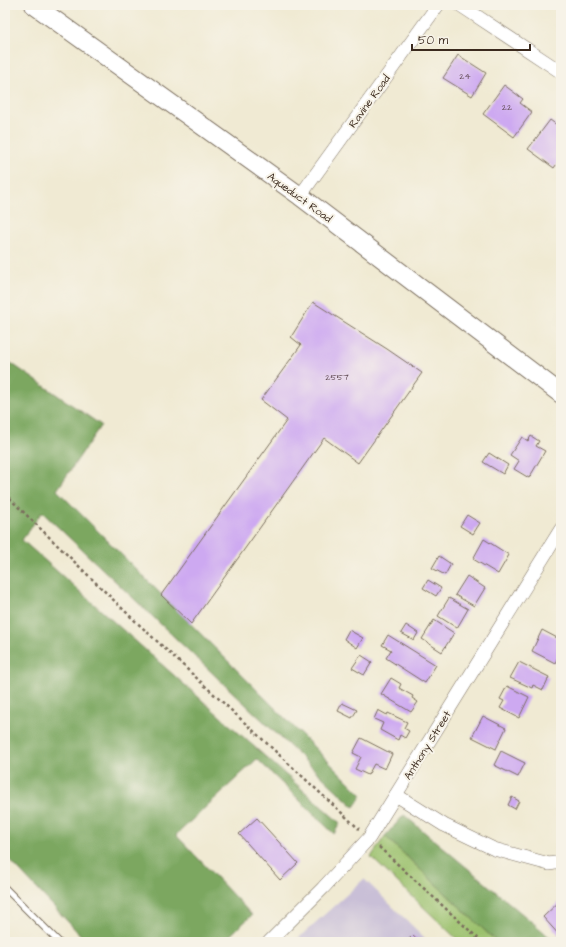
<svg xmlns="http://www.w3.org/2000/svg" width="566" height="947" viewBox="0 0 566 947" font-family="'Architects Daughter',sans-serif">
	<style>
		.industrial { fill: #c9bfd7 }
		.green { fill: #9bc16d; stroke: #6b7646 }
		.forest { fill: #7ca760; stroke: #5c683f }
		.building { fill: #cda9f1 }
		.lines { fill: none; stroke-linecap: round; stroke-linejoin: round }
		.lane-casing { stroke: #7a6d5d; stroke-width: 8 }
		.street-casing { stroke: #7a6d5d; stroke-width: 14 }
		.secondary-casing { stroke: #7a6d5d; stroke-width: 20 }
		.path { stroke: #7a6d5d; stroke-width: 2.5; stroke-dasharray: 3 3; stroke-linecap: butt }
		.lane { stroke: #fff; stroke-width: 6 }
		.street { stroke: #fff; stroke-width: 13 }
		.secondary { stroke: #fff; stroke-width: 18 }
		.labels { text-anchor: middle; stroke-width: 4; stroke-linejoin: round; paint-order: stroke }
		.number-label { font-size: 9px; fill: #604a53 }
		.street-label { font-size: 11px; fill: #3b2a1e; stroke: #f7f3e8 }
	</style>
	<rect width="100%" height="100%" fill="#f7f3e8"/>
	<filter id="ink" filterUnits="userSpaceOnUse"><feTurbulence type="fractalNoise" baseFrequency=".025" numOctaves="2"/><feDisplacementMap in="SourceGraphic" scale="8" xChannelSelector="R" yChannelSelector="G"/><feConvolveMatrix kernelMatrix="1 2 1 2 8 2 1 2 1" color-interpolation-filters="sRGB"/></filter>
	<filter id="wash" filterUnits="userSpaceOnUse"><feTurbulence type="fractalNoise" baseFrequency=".012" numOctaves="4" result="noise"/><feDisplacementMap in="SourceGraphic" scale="16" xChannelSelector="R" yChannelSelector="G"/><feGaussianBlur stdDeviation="0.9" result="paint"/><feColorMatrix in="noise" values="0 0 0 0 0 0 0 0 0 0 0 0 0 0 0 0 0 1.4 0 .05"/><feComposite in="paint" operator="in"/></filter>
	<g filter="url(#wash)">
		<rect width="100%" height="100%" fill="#f0ead3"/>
		<path class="industrial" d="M 364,879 L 429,942 L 294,942 Z"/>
		<path class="green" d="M 385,836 L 497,942 L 460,942 L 371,857 Z"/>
		<g class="forest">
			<path d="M 5,359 L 101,425 L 57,490 L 362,795 L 354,807 L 42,512 L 22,540 L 340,823 L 334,834 L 257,759 L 176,835 L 252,915 L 223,942 L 87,942 L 5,855 Z"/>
			<path d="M 404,815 L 538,927 L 555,942 L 497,942 L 385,836 Z"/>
		</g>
		<g id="blocks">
			<g class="building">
				<path d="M 458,55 L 486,73 L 472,96 L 443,78 Z"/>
				<path d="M 504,85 L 523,99 L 520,103 L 532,112 L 514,137 L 483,114 Z"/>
				<path d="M 550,120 L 561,128 L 560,140 L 561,140 L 561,158 L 554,168 L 528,149 Z"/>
				<path d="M 313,302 L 387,349 L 422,373 L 358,463 L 324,438 L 191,624 L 161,595 L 287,420 L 261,400 L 301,345 L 291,337 Z"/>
				<path d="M 531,436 L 539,441 L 536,446 L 545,451 L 529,478 L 514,469 L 519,461 L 510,455 L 522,437 L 528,441 Z"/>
				<path d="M 489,453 L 508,465 L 503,474 L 483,462 Z"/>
				<path d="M 467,515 L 480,523 L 473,534 L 460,526 Z"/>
				<path d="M 484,539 L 509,555 L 498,574 L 473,559 Z"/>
				<path d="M 439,556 L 451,564 L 445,575 L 432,568 Z"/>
				<path d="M 467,576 L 485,588 L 474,606 L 455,595 Z"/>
				<path d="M 428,580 L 441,588 L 436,596 L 423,588 Z"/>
				<path d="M 449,598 L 468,609 L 457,628 L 438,616 Z"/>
				<path d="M 434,620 L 454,633 L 442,652 L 422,639 Z"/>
				<path d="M 406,625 L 418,633 L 414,640 L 401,633 Z"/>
				<path d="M 349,630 L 363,638 L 357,648 L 344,639 Z"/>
				<path d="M 542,630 L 561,640 L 561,651 L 555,663 L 532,651 Z"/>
				<path d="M 388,635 L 436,665 L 425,683 L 386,658 L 391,650 L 382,645 Z"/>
				<path d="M 361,655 L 372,662 L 364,675 L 352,668 Z"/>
				<path d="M 519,662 L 549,677 L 543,690 L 533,685 L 532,688 L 510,678 Z"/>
				<path d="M 391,678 L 401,684 L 399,688 L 413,696 L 412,698 L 418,702 L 411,712 L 381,694 Z"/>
				<path d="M 507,686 L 529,697 L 519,718 L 500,708 L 504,701 L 500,699 Z"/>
				<path d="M 342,703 L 357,710 L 352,718 L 338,711 Z"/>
				<path d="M 378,710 L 387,715 L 388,713 L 407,722 L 404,728 L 409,731 L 405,738 L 400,735 L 398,740 L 380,730 L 383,723 L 374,719 Z"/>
				<path d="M 483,716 L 506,728 L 496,749 L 472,737 Z"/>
				<path d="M 361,738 L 392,754 L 385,769 L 374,764 L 368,775 L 355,769 L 361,757 L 353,753 Z"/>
				<path d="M 501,751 L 525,763 L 518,777 L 494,765 Z"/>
				<path d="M 512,797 L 519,801 L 515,809 L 508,805 Z"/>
				<path d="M 257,818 L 298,863 L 280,880 L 239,834 Z"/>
				<path d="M 561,900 L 561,937 L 543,917 Z"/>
				<path d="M 413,935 L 421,942 L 406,942 Z"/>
			</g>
		</g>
	</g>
	<g filter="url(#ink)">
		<use href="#blocks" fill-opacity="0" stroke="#7a6d5d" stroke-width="1"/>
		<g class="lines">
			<g class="lane-casing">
				<path id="lane" d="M 5,888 L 59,942"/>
			</g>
			<g class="street-casing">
				<g id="street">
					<path d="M 460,5 L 561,72"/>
					<path d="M 300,196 L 438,5"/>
					<path d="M 396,795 L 444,825 L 494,849 L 549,864 L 561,862"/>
					<path d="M 269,942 L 323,888 L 369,838 L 561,529"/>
				</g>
			</g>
			<g class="secondary-casing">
				<path id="secondary" d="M 34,5 L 300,196 L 561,394"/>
			</g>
			<g class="path">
				<path d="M 5,494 L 132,618 L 359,829"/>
				<path d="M 379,847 L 482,942"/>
			</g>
			<use href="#lane" class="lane"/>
			<use href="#street" class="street"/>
			<use href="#secondary" class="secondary"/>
		</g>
	</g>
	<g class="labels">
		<g class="number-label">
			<text x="465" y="79">24</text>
			<text x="507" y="110">22</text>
			<text x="337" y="380">2557</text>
		</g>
		<g class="street-label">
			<text transform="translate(369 101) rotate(-54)" y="4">Ravine Road</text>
			<text transform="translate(300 197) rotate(36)" y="4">Aqueduct Road</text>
			<text transform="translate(427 745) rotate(-58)" y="4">Anthony Street</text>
		</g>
	</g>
	<rect width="566" height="947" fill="none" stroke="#f7f3e8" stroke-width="20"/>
	<path d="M412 44v6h118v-6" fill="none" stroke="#3b2a1e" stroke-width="2"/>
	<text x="418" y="44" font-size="12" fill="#3b2a1e" stroke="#f7f3e8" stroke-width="3" paint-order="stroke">50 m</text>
</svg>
